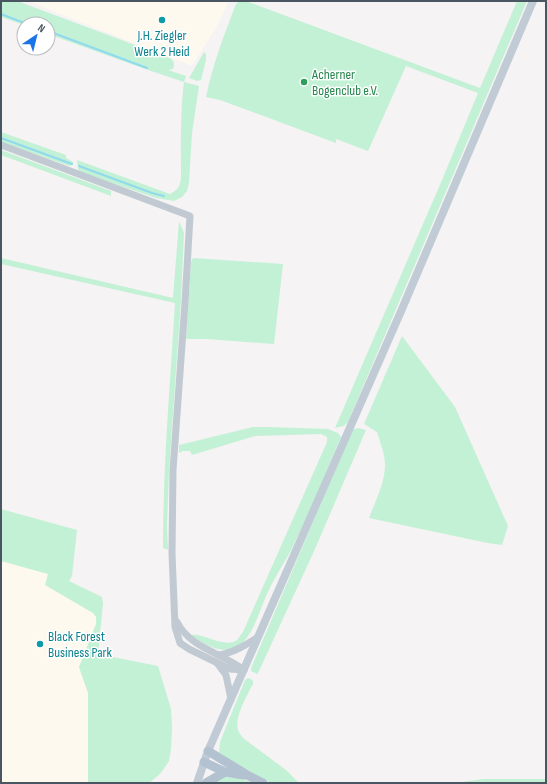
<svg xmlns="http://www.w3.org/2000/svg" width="547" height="784" viewBox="0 0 547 784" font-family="'Sofia Sans Condensed',sans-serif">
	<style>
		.commercial { fill: #fdf9ef }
		.green { fill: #c3f1d5 }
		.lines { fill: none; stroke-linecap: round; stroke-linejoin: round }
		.stream { stroke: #90daee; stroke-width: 2 }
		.tertiary { stroke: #c1cad2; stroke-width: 7 }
		.secondary { stroke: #c1cbd6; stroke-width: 8 }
		.primary { stroke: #b3c2d1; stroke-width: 9 }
		.culture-dot { fill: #0f9aa8; stroke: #fff; stroke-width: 1.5 }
		.leisure-dot { fill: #2e9e5b; stroke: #fff; stroke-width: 1.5 }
		.labels { text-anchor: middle; stroke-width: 3; stroke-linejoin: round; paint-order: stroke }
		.culture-label { font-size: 14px; fill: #0d838f; stroke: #fff }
		.leisure-label { font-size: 14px; fill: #27864d; stroke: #fff; text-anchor: start }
	</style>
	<rect width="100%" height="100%" fill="#f5f3f3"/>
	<g class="commercial">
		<path d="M 27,1 L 229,1 L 216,28 L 192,66 Z"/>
		<path d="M 1,561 L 48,574 L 46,585 L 93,613 L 96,617 L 96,624 L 79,667 L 88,693 L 88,783 L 1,783 Z"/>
	</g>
	<g class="green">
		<path d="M 1,1 L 17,1 L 170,58 C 174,61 175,64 173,69 L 168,70 L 186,76 L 184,82 L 199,86 L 192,133 L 189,183 L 187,191 L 182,197 L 174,201 L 156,198 L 80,172 L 78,169 L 77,160 L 170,194 C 178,190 181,185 181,176 C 181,144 180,113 184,82 L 148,70 L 48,34 L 48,24 L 24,24 L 24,25 L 1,17 Z"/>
		<path d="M 240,1 L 246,1 L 480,88 L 517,1 L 527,1 L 348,422 L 344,426 L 335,428 L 442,180 L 478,93 L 406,66 L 368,151 L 336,139 L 336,143 L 220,100 L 206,97 C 213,64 224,35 236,4 Z"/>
		<path d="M 204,52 L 206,54 L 206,60 L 201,80 L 197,81 L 189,78 Z"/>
		<path d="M 1,132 L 66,155 L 66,158 L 73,162 L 73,165 L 69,166 L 1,142 Z"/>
		<path d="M 1,150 L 111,191 L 111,196 L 1,155 Z"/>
		<path d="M 179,221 L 184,233 L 181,300 L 169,471 L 167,526 L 168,550 L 163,548 C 163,467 170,385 175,303 L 1,264 L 1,258 L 173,298 Z"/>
		<path d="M 193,258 L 283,264 L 274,344 L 207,339 L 186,339 L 191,262 Z"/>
		<path d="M 402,336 L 455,407 L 508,526 L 502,545 L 488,543 L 369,518 C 375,502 385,483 385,465 C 385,454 380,442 377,432 L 364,424 Z"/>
		<path d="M 253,427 L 268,427 L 328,429 L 338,433 L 341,437 C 325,474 310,512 292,548 C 284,564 274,578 267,594 C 260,609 253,637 238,646 C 222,656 204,644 191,635 C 204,633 225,649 237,640 C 239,638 241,634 243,632 L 327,442 L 327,437 L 321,434 L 255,436 L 192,455 L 190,451 L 183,451 L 179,453 L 179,445 Z"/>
		<path d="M 358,428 L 366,430 L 315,549 L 259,671 L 257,674 L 251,671 L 251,668 L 352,430 Z"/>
		<path d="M 1,509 L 77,530 L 72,576 L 69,581 L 102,597 L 103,603 L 98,654 L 158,666 L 171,709 L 172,727 L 171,749 L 169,761 L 160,774 L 149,783 L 88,783 L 88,693 L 79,667 L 96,624 L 96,617 L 93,613 L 45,585 L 48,574 L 1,561 Z"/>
		<path d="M 248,678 L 251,679 L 253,681 L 253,684 C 247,695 234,718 238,730 C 239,733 241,735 243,738 L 286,770 L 299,783 L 271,783 L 228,759 L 219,752 L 220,742 L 245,680 Z"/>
		<path d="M 225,777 L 239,778 L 253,783 L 210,783 Z"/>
		<path d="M 484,779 L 546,779 L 546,783 L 454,783 Z"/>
	</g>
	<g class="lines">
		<g class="stream">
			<path d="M 1,14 L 27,24"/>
			<path d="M 48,31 L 147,68"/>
			<path d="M 1,138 L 72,164"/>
			<path d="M 79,166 L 152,193 L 164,196"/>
		</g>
		<g class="tertiary">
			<path d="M 1,145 L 190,216 L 185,303 L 173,470 L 172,553 L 175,627 L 180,643 L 189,649 L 230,669 L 244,670"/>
			<path d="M 177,622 C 190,648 222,653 244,670"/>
			<path d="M 218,655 C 233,653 246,645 258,637"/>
			<path d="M 217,663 L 226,675 L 231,699"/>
		</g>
		<path class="secondary" d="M 197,783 L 208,751 L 402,309 L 533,1"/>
		<g class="primary">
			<path d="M 208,751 L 249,776 L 263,783"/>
			<path d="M 204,762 L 225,772 L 244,775"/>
			<path d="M 206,783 L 225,772"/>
		</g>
	</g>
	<g class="culture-dot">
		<circle cx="162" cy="20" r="4"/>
		<circle cx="40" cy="644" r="4"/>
	</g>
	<circle class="leisure-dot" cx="304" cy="82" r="4"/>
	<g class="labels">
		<g class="culture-label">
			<text x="162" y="40">J.H. Ziegler<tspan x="162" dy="16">Werk 2 Heid</tspan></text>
			<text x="48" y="641" text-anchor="start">Black Forest<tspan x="48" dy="16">Business Park</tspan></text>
		</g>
		<g class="leisure-label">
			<text x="312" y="79">Acherner<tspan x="312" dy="16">Bogenclub e.V.</tspan></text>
		</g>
	</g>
	<rect width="547" height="784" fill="none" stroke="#4a5661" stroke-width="4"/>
	<g transform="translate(36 36) rotate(35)"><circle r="19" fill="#ffffff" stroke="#b7bbc0"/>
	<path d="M0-3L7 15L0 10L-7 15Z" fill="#1a73e8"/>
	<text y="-6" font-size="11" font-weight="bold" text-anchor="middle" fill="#4a5661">N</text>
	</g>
</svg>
